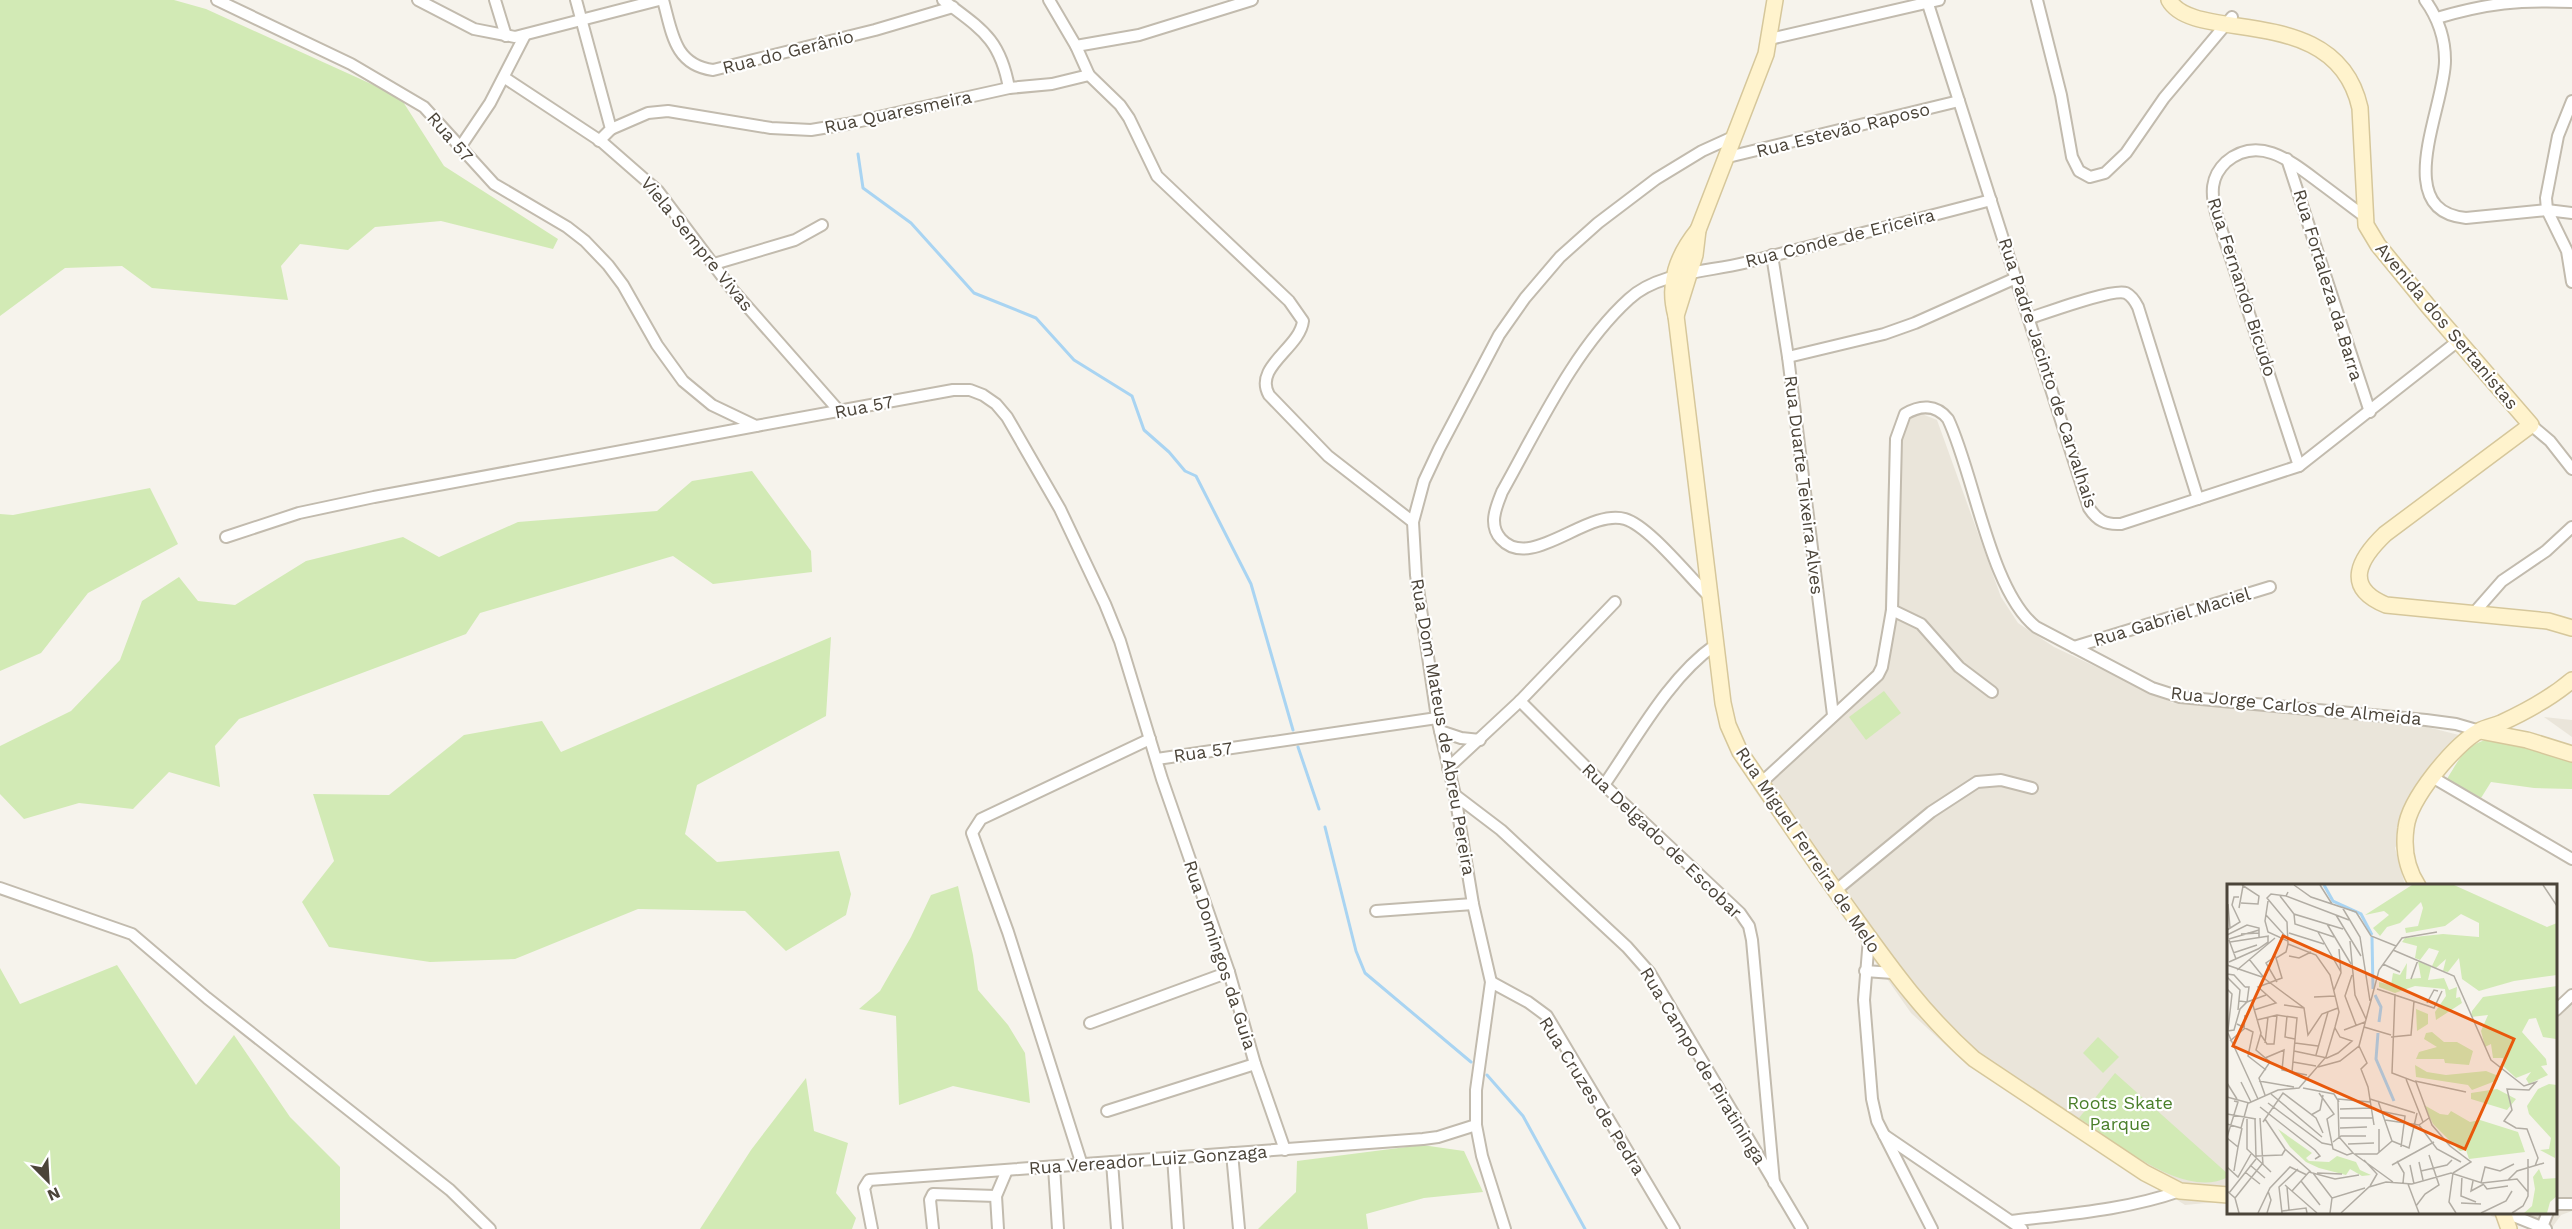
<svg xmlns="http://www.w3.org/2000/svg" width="2572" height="1229" viewBox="0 0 2572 1229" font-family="'Work Sans',sans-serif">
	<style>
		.residential { fill: #eae5da }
		.green { fill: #d2eab5 }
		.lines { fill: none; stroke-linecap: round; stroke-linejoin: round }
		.stream { stroke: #a9d4f2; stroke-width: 3 }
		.street-casing { stroke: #c2bbae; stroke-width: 14 }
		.secondary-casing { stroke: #d6c79b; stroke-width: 18 }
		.street { stroke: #fff; stroke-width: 10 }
		.secondary { stroke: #fff3cd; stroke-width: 15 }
		.labels { text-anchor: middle; stroke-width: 4.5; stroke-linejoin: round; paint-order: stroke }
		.street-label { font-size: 18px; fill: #4b4439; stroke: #fff }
		.park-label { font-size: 18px; fill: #4a7f2a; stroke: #fff }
		.inset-river { fill: none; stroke: #a9d4f2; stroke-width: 3 }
		.inset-road { fill: none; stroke: #b2ada4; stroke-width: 1.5 }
		.view { fill: #e8590c; fill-opacity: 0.15; stroke: #e8590c; stroke-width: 3 }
		.inset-edge { fill: none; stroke: #4b4439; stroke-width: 3 }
	</style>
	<rect width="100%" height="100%" fill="#f6f3ec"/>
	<g class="residential">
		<path d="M 1917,412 L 1937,420 L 2001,597 L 2018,623 L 2054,647 L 2173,703 L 2419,725 L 2459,735 L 2395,848 L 2405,885 L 2228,886 L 2228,1190 L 2216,1202 L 2185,1205 L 1966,1064 L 1911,1013 L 1753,788 L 1876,667 L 1884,637 L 1889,444 L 1897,420 Z"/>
		<path d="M 2544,717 L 2572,720 L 2572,737 Z"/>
		<path d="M 2572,989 L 2572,1211 L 2561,1215 L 2551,1229 L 2529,1229 L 2491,1216 L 2490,1213 L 2556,1212 L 2556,1003 Z"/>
	</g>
	<g class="green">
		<path d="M 0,0 L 174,0 L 206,9 L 400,97 L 444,166 L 558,239 L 553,249 L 441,221 L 375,227 L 348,250 L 300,244 L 281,266 L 288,300 L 152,288 L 122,266 L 65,268 L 0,316 Z"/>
		<path d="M 752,471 L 811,551 L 812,572 L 713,584 L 673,556 L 480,613 L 466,634 L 239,719 L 215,746 L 220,787 L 169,772 L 133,809 L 79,803 L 24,819 L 0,794 L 0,746 L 71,711 L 120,660 L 142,601 L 179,577 L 198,601 L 235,605 L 306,561 L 403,537 L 439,557 L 518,522 L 657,511 L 692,481 Z"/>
		<path d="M 150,488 L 178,544 L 88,593 L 41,653 L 0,671 L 0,514 L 13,515 Z"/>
		<path d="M 831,637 L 826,716 L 697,785 L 685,834 L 717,862 L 839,851 L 851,894 L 846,915 L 786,951 L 745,911 L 638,909 L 515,959 L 430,962 L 329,947 L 302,902 L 334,861 L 313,794 L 389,795 L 464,735 L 542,721 L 561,752 Z"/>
		<path d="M 1884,691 L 1901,713 L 1866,740 L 1849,717 Z"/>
		<path d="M 2496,738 L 2572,762 L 2572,789 L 2534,788 L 2491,782 L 2481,798 L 2447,779 C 2461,756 2467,742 2496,738 Z"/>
		<path d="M 958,886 L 973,955 L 978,990 L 1008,1025 L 1025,1053 L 1030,1103 L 953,1086 L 899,1105 L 896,1016 L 859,1009 L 880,991 L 911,937 L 931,895 Z"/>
		<path d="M 117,965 L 196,1085 L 234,1035 L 290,1117 L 340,1167 L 340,1229 L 0,1229 L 0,968 L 20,1004 Z"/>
		<path d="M 2098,1037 L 2119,1057 L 2103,1073 L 2083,1053 Z"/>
		<path d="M 2115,1073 L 2228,1174 L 2228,1177 C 2184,1201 2115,1141 2079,1118 Z"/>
		<path d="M 806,1078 L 814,1131 L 848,1143 L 836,1193 L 856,1218 L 852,1229 L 700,1229 L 751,1150 Z"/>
		<path d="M 1422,1145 L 1464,1151 L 1483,1192 L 1424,1198 L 1366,1214 L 1368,1229 L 1258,1229 L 1296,1192 L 1297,1161 Z"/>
	</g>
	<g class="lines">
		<g class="stream">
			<path d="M 858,154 L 863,188 L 911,223 L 974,293 L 1036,318 L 1074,360 L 1132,396 L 1144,430 L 1169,452 L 1185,471 L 1196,476 L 1251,584 L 1293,730"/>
			<path d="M 1298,747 L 1319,809"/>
			<path d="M 1325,827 L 1356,951 L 1365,973 L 1471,1062"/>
			<path d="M 1487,1075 L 1523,1116 L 1585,1229"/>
		</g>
		<g class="street-casing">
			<g id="street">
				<path d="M 217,0 L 351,64 L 424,107 L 494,184 L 567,227 L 585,241 L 608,265 L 623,285 L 657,345 L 683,381 L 712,405 L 756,426 L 953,390 L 970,390 L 983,395 L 996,404 L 1007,417 L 1060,509 L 1105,604 L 1120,641 L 1162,779 L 1229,972 L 1255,1064 L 1285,1150"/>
				<path d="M 418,0 L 474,29 L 515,37 L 659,0"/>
				<path d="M 495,0 L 506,36"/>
				<path d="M 576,0 L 611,129 L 599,141"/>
				<path d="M 663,0 C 672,32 674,65 713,70 L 875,30 L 953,7"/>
				<path d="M 943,0 C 981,29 1000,38 1009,88"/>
				<path d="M 1049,0 L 1076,46 L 1089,75 L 1120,105 L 1129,118 L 1157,176 L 1289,301 L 1303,321 C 1300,348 1253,367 1269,395 L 1328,456 L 1413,522"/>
				<path d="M 2037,0 L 2061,95 L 2072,157 L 2079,171 L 2090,177 L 2105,173 L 2126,153 L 2164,98 L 2232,17"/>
				<path d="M 2425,0 C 2438,18 2445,37 2445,60 C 2446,104 2389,211 2466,218 L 2547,210 L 2572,213"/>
				<path d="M 1928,4 L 2089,508 C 2097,520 2105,525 2121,524 L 2299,466 L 2458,341"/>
				<path d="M 2437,18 C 2488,3 2519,0 2572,2"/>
				<path d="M 1770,39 L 1939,0"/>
				<path d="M 1076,46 L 1139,35 L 1252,0"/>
				<path d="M 505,78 L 602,142 L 658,191 L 731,288 L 840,412"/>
				<path d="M 2572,101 L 2558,136 L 2546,198 L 2547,210 L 2567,251 L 2572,282"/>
				<path d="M 611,129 L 648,113 L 668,111 L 771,128 L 811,130 L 847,124 L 1009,88 L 1052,84 L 1089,75"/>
				<path d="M 461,146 L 490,103 L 525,35"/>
				<path d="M 1728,157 L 1959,101"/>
				<path d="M 2287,159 L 2370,412"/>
				<path d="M 1772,255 L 1788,357 L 1833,715"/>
				<path d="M 714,264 L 795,240 L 822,225"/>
				<path d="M 2030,318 C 2046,313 2113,288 2126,293 C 2132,296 2135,301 2138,307 L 2198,499"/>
				<path d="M 1788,357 L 1884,334 L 1915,323 L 2016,278"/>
				<path d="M 2531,425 L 2550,441 L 2572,469"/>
				<path d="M 2299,466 L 2216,213 C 2211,194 2210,177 2226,162 C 2259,134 2292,162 2320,183 C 2335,194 2349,205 2364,216"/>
				<path d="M 226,537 L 299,513 L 374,497 L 756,426"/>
				<path d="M 1709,596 C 1690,578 1649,526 1625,519 C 1587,508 1531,572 1501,539 C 1488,525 1496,507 1502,492 C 1538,428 1574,349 1629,299 C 1658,272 1707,272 1744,263 C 1826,242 1909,222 1991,200"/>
				<path d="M 1892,610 L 1921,624 L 1959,667 L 1992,692"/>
				<path d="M 2473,614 L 2502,581 L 2546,551 L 2572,527"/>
				<path d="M 2074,647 L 2270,587"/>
				<path d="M 1520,701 L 1604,785 L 1740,913 L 1749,926 L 1752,940 L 1774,1183"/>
				<path d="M 1440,731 L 1461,738 L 1480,740"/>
				<path d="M 1157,759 L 1437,718"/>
				<path d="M 1448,768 L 1520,701 L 1615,602"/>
				<path d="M 2432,777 L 2572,859"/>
				<path d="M 1761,783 L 1878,675 L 1882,667 L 1892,610 L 1896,439 L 1905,414 C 1920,405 1936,404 1948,419 C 1974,473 1990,591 2036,627 L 2152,688 L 2180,697 L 2426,720 L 2456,724 L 2480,731"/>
				<path d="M 1604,785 C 1636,739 1669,677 1715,645"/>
				<path d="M 1455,795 L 1501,830 L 1627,947 L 1650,973 L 1802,1229"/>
				<path d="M 0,888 L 132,934 L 207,998 L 450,1190 L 490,1229"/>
				<path d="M 1835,891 L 1931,812 L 1977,782 L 2001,780 L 2032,788"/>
				<path d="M 1376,911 L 1473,904"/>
				<path d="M 1869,938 L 1864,1000 L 1872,1099 L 1877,1121 L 1932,1229"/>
				<path d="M 1865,971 L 1893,973"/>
				<path d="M 1491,982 L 1528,1002 L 1547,1016 L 1674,1229"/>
				<path d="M 2556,1010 L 2572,995"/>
				<path d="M 1090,1023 L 1229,972"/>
				<path d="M 1107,1111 L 1255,1064"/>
				<path d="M 1884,1135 L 2022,1229"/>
				<path d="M 1232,1153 L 1239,1229"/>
				<path d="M 1173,1157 L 1178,1229"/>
				<path d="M 1112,1162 L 1117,1229"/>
				<path d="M 1082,1165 L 1008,932 L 972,833 L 981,819 L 1150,739"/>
				<path d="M 1054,1167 L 1058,1229"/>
				<path d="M 2556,1204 L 2572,1204"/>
				<path d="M 2504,1212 L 2546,1229"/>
				<path d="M 2011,1221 C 2068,1214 2126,1210 2180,1191"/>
				<path d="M 2542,1227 L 2548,1212"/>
				<path d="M 872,1229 L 864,1188 L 869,1180 L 1423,1139 L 1438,1137 L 1476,1125"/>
				<path d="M 933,1229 L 930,1200 L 933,1194 L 996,1196"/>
				<path d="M 998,1229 L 996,1196 L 1007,1170"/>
				<path d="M 1505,1229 L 1482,1156 L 1476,1125 L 1476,1090 L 1491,982 L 1473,904 L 1455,795 L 1437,718 L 1416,575 L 1413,522 L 1424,481 L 1439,449 L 1499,335 L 1525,298 L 1560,257 L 1598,223 L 1656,179 L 1702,151 L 1735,136"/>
			</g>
		</g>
		<g class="secondary-casing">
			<g id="secondary">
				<path d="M 2169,0 C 2194,45 2336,0 2360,108 L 2366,225 L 2378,245 L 2428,306 L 2531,425 L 2385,534 C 2360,558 2342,587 2386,605 L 2548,621 L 2572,628"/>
				<path d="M 1698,230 C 1677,256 1667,283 1676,316 L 1723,703 L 1728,725 L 1740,752 C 1775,803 1809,854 1845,904 C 1886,961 1920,1011 1974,1059 L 2145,1173 L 2180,1191 L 2228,1195"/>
				<path d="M 1676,316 L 1695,255 L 1698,230 L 1766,54 L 1775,0"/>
				<path d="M 2480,731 L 2527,740 L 2572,754"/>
				<path d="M 2418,886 C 2407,869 2403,849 2406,828 C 2409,799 2454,745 2479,731 C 2486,727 2494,726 2501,723 C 2525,712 2552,697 2572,680"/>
				<path d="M 2503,1212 L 2509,1229"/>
			</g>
		</g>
		<use href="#street" class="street"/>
		<use href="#secondary" class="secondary"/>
	</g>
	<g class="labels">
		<g class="street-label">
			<text transform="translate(788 52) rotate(-14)" y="6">Rua do Gerânio</text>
			<text transform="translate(898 112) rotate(-12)" y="6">Rua Quaresmeira</text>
			<text transform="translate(1843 130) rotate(-14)" y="6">Rua Estevão Raposo</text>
			<text transform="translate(450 137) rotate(49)" y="6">Rua 57</text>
			<text transform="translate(1840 238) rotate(-14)" y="6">Rua Conde de Ericeira</text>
			<text transform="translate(697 244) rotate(51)" y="6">Viela Sempre Vivas</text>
			<text transform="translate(2328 285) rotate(73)" y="6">Rua Fortaleza da Barra</text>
			<text transform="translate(2242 287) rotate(72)" y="6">Rua Fernando Bicudo</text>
			<text transform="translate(2447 326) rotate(50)" y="6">Avenida dos Sertanistas</text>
			<text transform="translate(2048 373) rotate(72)" y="6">Rua Padre Jacinto de Carvalhais</text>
			<text transform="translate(864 407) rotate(-11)" y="6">Rua 57</text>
			<text transform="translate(1804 485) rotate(83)" y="6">Rua Duarte Teixeira Alves</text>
			<text transform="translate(2172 617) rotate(-17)" y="6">Rua Gabriel Maciel</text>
			<text transform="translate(2296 706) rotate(6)" y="6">Rua Jorge Carlos de Almeida</text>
			<text transform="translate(1443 727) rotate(80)" y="6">Rua Dom Mateus de Abreu Pereira</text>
			<text transform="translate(1203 752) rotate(-8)" y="6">Rua 57</text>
			<text transform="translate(1662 841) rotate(44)" y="6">Rua Delgado de Escobar</text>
			<text transform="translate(1808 850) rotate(56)" y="6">Rua Miguel Ferreira de Melo</text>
			<text transform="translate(1220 955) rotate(72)" y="6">Rua Domingos da Guia</text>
			<text transform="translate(1703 1066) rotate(59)" y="6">Rua Campo de Piratininga</text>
			<text transform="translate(1592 1096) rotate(58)" y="6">Rua Cruzes de Pedra</text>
			<text transform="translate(1148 1160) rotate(-4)" y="6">Rua Vereador Luiz Gonzaga</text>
		</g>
		<g class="park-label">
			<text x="2120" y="1109">Roots Skate<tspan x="2120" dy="21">Parque</tspan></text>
		</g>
	</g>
	<g transform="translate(2227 884)">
		<rect width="330" height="330" fill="#f6f3ec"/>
		<path d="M 185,1 L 227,1 L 320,43 L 330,39 L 330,91 L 287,97 L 252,107 L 235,95 L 232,74 L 221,88 L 216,87 L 219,75 L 209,84 L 205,82 L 212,67 L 202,64 L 193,76 L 188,74 L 190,62 L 175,58 L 178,54 L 216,50 L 252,53 L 252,39 L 234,30 L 218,42 L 179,49 L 178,44 L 191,42 L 196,24 L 194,18 L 173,39 L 160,43 L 153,52 L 146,44 L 162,31 L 157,27 L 138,31 ZM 191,77 L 204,83 L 201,96 L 217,94 L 222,106 L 230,103 L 229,114 L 233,113 L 235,119 L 209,136 L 208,128 L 219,112 L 218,105 L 188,102 L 168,109 L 152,103 L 152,98 L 164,101 L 166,89 L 173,91 L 180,79 L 179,95 L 194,94 ZM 330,102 L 329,155 L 316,153 L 309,134 L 302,135 L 295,148 L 319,175 L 320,181 L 314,182 L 321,191 L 302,200 L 299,195 L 304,188 L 289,194 L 277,183 L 276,174 L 266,174 L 264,160 L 258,163 L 254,147 L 261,131 L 244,133 L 245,127 L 256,113 ZM 189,125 L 201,130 L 201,140 L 190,147 ZM 205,148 L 217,158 L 230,158 L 246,167 L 242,181 L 218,179 L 217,175 L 189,175 L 192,168 L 210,163 L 197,155 L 199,149 ZM 188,181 L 200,188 L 219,191 L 259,187 L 269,191 L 271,196 L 245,206 L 241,201 L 189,193 ZM 322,200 L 330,201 L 328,274 L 313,266 L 322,265 L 324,254 L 302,230 L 300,222 L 311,205 ZM 270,205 L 289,215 L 280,226 L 244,215 L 244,209 ZM 197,221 L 213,230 L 221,231 L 224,227 L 243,238 L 253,236 L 291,248 L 298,268 L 242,275 L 239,266 L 233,267 L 206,240 ZM 51,245 L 85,269 L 79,274 L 82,277 L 102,278 L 110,272 L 129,278 L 133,286 L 144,291 L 135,292 L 123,285 L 119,291 L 92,284 L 79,278 L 63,263 ZM 312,285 L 316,295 L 330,294 L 330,312 L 323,318 L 320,329 L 297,329 L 305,322 L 308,305 L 306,293 Z" fill="#d2eab5"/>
		<path class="inset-river" d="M 97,1 L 106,17 L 134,30 L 145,51M 145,53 L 146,105M 148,111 L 154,123 L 152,138M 151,149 L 149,175 L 167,217"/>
		<path class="inset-road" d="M 67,1 L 84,13 L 129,28 L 144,52 L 169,62M 93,1 L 105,20M 316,1 L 330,22M 53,12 L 67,30 L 116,45M 59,12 L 122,36M 41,17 L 38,37 L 41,48 L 61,57M 14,19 L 31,20 L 32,12 L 15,1M 1,20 L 3,44M 115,23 L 133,53 L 143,117M 12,24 L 16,2M 67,30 L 68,40 L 107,53M 39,31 L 61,55M 109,31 L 134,72M 100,40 L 124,80M 0,46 L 13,38 L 5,21 L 7,13 L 12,13M 91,48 L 114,88M 62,49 L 97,60M 14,50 L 32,49M 0,51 L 20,41 L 32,44 L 32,54M 2,55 L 32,46M 2,56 L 9,75M 123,57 L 128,111 L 139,135M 3,58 L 42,52M 166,66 L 227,92 L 264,176 L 297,202 L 309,198 L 302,206 L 280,205 L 285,226 L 277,237 L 289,244 L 300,245 L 311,274 L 308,282M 6,69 L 30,61M 49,72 L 39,79 L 50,98M 62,72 L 72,74 L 84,68M 22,75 L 38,95 L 77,124 L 81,151 L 95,130 L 111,124M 2,78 L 31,65 L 41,58 L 41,53M 156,80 L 173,88M 0,81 L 35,93M 10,86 L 48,54M 0,90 L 7,91 L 18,103M 125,91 L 118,112 L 129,141M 0,93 L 13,106 L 11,126M 184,95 L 191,76M 0,105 L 5,110 L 1,146M 150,105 L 207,124 L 215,107M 107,106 L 114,89 L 112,65M 168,110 L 165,189 L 189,198 L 205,241 L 223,262 L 244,278 L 226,289M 87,113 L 108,112M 12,117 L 20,118 L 22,103 L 18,103M 25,118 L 34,149 L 29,166 L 43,178 L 32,194 L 38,211M 200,119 L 207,106 L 211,107M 57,121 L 77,124M 27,126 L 49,119 L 31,103 L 55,94 L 49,74 L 59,68 L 61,60M 60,132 L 58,153 L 68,155M 30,136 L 50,131 L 70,134 L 65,188M 10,140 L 26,148 L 21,172 L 39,186M 137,143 L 164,151M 117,146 L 138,138M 0,147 L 31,215M 0,147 L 7,146 L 13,125 L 20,118 L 39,111M 34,151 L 40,160 L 47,160 L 50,131M 164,153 L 184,151 L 187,117M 3,157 L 17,145 L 18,131M 38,159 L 41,133M 68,159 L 91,162M 132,162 L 140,179 L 134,185 L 141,203 L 147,241M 67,167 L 100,174 L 111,169 L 125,157 L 113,153 L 108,144M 89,171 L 101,128M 38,174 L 57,166 L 55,186 L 80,191M 66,178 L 89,182M 91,183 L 113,177 L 132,162 L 152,86 L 175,54 L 210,48M 179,195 L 196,238M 32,197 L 67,203M 188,197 L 239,208M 14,198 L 24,218M 0,199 L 10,215M 76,204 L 107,210 L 112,218M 92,209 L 107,230 L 100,235 L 106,265 L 120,271 L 126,269M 44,210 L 95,253M 0,213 L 22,219 L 51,206 L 72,204 L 99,173 L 108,143 L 112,128 L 103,91 L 89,71 L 61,60 L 60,38 L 40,14 L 44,10 L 59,12 L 61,8M 111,215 L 143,218M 143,215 L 188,229M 111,217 L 112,253 L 126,269 L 166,298M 41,219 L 95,259 L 105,261M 33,223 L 88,266 L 93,272 L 88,275M 113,225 L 144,224M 153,227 L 178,232 L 174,263M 0,230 L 29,235M 84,231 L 93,226 L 96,211M 33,234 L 36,281M 113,234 L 146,234M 20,235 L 20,265 L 44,288M 28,235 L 29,273M 38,235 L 58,265 L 84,288M 158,236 L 192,241 L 202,234M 36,238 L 56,209 L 89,234 L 96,249M 0,240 L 14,244 L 21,219M 192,241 L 210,265 L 234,278M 113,244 L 140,243M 152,245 L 152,268M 0,253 L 11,218 L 7,217M 0,254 L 11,263 L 7,287M 165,257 L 182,264 L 190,229M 106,258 L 114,252 L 139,252M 121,260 L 147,259M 11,263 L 15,244M 128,270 L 150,270 L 165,257 L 151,217M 29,272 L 55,271 L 58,266M 137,276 L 150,290 L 143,302M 170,277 L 177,289 L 176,299M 192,278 L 196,296M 23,281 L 38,294M 165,281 L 207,258M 183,281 L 187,300M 0,283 L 11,293 L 24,270M 194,287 L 220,281 L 225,276M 18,288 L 33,300M 86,289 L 105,314M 90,289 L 115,290M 226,289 L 222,318 L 229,329M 235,292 L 234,312 L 249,318M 281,296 L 290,287 L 317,279M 74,297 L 93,321M 246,297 L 244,307 L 257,300M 254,299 L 258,283 L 273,287 L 287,280M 181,300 L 192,329M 58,301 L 90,329M 257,301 L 260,305 L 281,302M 60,303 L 62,326M 0,307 L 8,314 L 12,329M 65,307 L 82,288 L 108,295 L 132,291M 2,309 L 29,275M 8,314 L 35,280M 234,319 L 254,320M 189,322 L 198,310 L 212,301 L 202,271M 55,327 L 79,324 L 80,329M 31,329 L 43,304 L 63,283 L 80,291M 40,329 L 44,316 L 41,307M 55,329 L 52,303 L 71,285M 103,329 L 105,314 L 138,304M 114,329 L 142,303 L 159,298 L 185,300 L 224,289 L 255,299 L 290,295 L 301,308M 254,329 L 279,317 L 285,307M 285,329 L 296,322 L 301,312 L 301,275"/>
		<path class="view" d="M 56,52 L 287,155 L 238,265 L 6,162 Z"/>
		<rect width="330" height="330" class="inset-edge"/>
	</g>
	<g transform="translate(48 1181) rotate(156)" stroke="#ffffff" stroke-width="4.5" paint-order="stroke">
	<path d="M0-4.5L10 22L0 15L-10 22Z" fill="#4b4439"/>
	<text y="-9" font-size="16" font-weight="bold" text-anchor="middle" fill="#4b4439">N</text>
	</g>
</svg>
